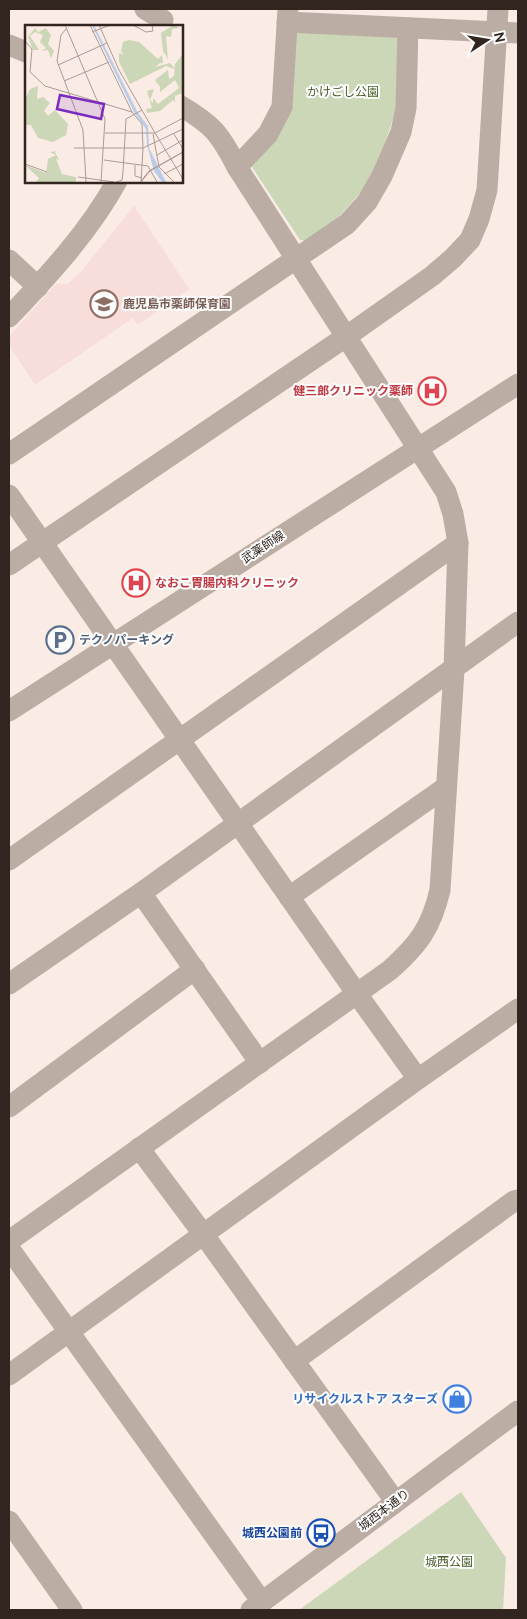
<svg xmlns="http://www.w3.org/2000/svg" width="527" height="1619" viewBox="0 0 527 1619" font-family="Ubuntu,'Noto Sans JP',sans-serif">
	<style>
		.education { fill: #f8deda }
		.green { fill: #cbd7b7 }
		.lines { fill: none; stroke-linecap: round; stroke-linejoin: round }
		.minor { stroke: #bbada4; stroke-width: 21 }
		.labels { text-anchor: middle; stroke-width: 4; stroke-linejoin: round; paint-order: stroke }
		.park-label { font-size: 12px; fill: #4c5e2b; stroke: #fcfcfc }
		.education-label { font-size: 12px; font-weight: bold; fill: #785e54; stroke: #fcfcfc; text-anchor: start }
		.health-label { font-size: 12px; font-weight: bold; fill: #be3a42; stroke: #fcfcfc; text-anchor: end }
		.street-label { font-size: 12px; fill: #32251f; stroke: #fcfcfc }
		.service-label { font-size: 12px; font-weight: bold; fill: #4e5e75; stroke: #fcfcfc; text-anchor: start }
		.shop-label { font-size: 12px; font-weight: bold; fill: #366cbe; stroke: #fcfcfc; text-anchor: end }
		.transit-label { font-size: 12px; font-weight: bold; fill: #164399; stroke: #fcfcfc; text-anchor: end }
		.inset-road { fill: none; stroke: #aa9c95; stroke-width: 1 }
		.view { fill: #7b2cbf; fill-opacity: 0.15; stroke: #7b2cbf; stroke-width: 2.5 }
		.inset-edge { fill: none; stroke: #32251f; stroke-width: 2.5 }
	</style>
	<rect width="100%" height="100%" fill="#faebe4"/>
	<path class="education" d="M 134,206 L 189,289 L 138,325 L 133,318 L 35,385 L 9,345 L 9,336 L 56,284 L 67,284 L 79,274 Z"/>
	<g class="green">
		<path d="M 302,28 L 394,33 L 401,41 L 396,110 L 379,161 L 363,190 L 335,221 L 308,241 L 300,240 L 252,167 L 251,163 L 286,119 L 295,34 Z"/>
		<path d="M 461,1492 L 506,1558 L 503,1610 L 299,1610 Z"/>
	</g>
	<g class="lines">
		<g class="minor">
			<path d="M 145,9 L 163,20"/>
			<path d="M 287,22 L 518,33"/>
			<path d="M 9,45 L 26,52"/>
			<path d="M 237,167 L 268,134 L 282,107 L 288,9"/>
			<path d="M 9,260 L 38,287"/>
			<path d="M 9,317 C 48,276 89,232 117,181"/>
			<path d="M 9,454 L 347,224 L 367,202 L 382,176 L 401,132 L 406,108 L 408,28"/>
			<path d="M 9,495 L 357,994 L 418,1079"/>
			<path d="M 9,565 L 347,336 L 432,276 L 453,258 L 470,240 L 479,219 L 487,190 L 498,9"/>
			<path d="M 9,711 L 518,384"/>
			<path d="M 9,860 L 458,543"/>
			<path d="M 141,893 L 260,1063"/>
			<path d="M 289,897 L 446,787"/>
			<path d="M 9,984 L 141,893 L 518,622"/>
			<path d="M 9,1107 L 195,969"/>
			<path d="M 139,1148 L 204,1235 L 395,1501"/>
			<path d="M 9,1241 L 390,970 C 419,944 431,928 440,890 L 454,670 L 458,543 L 453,514 L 446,492 L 237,167 C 220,134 213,125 181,106"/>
			<path d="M 9,1248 L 262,1602"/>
			<path d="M 294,1361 L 514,1201 L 518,1200"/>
			<path d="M 9,1375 L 418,1079 L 518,1009"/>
			<path d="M 9,1521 L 72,1610"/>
			<path d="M 251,1610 L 518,1411"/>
		</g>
	</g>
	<defs>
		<g id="school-ring" transform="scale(1.4375)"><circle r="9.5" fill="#fcfcfc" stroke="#8d6e63" stroke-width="1.5"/><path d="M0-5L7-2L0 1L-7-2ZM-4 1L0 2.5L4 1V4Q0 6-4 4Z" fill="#8d6e63"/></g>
		<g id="hospital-ring" transform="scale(1.4375)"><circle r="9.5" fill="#fcfcfc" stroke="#e0444e" stroke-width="1.5"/><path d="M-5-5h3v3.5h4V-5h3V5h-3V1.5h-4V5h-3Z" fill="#e0444e"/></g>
		<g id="parking-ring" transform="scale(1.4375)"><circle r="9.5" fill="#fcfcfc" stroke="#5c6f8a" stroke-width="1.5"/><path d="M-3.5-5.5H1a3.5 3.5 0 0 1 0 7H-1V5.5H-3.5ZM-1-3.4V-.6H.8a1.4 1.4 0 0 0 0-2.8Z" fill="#5c6f8a"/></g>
		<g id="shop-ring" transform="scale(1.4375)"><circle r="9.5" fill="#fcfcfc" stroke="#3f7fe0" stroke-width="1.5"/><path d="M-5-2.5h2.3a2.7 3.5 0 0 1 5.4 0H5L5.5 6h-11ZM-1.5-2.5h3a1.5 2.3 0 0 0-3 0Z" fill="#3f7fe0"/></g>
		<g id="bus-ring" transform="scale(1.4375)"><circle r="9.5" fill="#fcfcfc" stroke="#1a4fb4" stroke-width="1.5"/><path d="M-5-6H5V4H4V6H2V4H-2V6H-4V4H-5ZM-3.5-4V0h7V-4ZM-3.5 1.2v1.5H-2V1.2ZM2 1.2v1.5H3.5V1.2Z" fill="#1a4fb4"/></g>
	</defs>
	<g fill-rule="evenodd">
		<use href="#school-ring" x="104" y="304"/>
		<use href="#hospital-ring" x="432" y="391"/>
		<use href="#hospital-ring" x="136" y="583"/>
		<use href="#parking-ring" x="60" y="640"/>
		<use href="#shop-ring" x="457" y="1399"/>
		<use href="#bus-ring" x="321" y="1533"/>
	</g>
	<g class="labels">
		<g class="park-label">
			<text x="343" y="96">かけごし公園</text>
			<text x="449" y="1566">城西公園</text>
		</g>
		<g class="education-label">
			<text x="123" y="308">鹿児島市薬師保育園</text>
		</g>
		<g class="health-label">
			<text x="413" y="395">健三郎クリニック薬師</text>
			<text x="155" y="587" text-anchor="start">なおこ胃腸内科クリニック</text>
		</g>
		<g class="street-label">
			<text transform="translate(263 547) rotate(-33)" y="4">武薬師線</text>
			<text transform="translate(384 1510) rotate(-37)" y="4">城西本通り</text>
		</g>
		<g class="service-label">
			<text x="79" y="644">テクノパーキング</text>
		</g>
		<g class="shop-label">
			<text x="438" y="1403">リサイクルストア スターズ</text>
		</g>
		<g class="transit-label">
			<text x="302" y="1537">城西公園前</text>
		</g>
	</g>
	<g transform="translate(25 25)">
		<rect width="158" height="158" fill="#faebe4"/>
		<path d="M 149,0 L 154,3 L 147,4 L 146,12 L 141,11 L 143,34 L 138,26 L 136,8 ZM 10,3 L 13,7 L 21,3 L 26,10 L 23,19 L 29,26 L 26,33 L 23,25 L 17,26 L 21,23 L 15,17 L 18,10 L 10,7 L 5,11 L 14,25 L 8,25 L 3,12 ZM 104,15 L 114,17 L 133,34 L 137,30 L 138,38 L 135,38 L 130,42 L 145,38 L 150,44 L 141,41 L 105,59 L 94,37 L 94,28 L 99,30 L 96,26 L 98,17 ZM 157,30 L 157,68 L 150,71 L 150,78 L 148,75 L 135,86 L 122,88 L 121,84 L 127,83 L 122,66 L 129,64 L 125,75 L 128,78 L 128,73 L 133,79 L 154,63 L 150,55 L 135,67 L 135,62 L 130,55 L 143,45 L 144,54 L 149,51 L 150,39 ZM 13,61 L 12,74 L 18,72 L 25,78 L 19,86 L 23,91 L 30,85 L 43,99 L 41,110 L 28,117 L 13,113 L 6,100 L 0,100 L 0,75 L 5,64 ZM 33,126 L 30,127 L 34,135 L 31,134 L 37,149 L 51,152 L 51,157 L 11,157 L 14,153 L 0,140 L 21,148 L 23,134 L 31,130 L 25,127 Z" fill="#cbd7b7"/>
		<path d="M 67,0 L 69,0 L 113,88 L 123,101 L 124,123 L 141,157 L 137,157 L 129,146 L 122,120 L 121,104 L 109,87 Z" fill="#b9ccea"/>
		<path class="inset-road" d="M 40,0 L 80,94 L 76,157M 74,0 L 94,45 L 130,108 L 158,93M 108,0 L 121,7 L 128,6 L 127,0M 41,4 L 36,10 L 32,36 L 58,105 L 61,157M 67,7 L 85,0M 0,16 L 7,24 L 5,47 L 20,61 L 107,87M 33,40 L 82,18M 39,56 L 84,37M 80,108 L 130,108 L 158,154M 128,109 L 134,142 L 149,157M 149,109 L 158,124M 49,123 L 118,123 L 117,99 L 107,87 L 65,0M 132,130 L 158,115M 79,135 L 123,141 L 132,157M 0,139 L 22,147M 110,140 L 110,151 L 117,153M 139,149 L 158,139M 53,152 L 89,157M 116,156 L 124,146 L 158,127M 91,157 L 97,155 L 98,147 L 101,94 L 117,85M 116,157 L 118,123 L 158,104M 116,157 L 125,146 L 158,127"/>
		<path class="view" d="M 35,70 L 79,79 L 76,94 L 32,84 Z"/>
		<rect width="158" height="158" class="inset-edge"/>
	</g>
	<rect width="527" height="1619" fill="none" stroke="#32251f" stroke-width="20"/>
	<g transform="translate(487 40) rotate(78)" stroke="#fcfcfc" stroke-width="4" paint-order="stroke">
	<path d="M0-4L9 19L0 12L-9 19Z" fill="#32251f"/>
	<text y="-8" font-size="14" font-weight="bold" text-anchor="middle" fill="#32251f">N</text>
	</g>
</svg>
